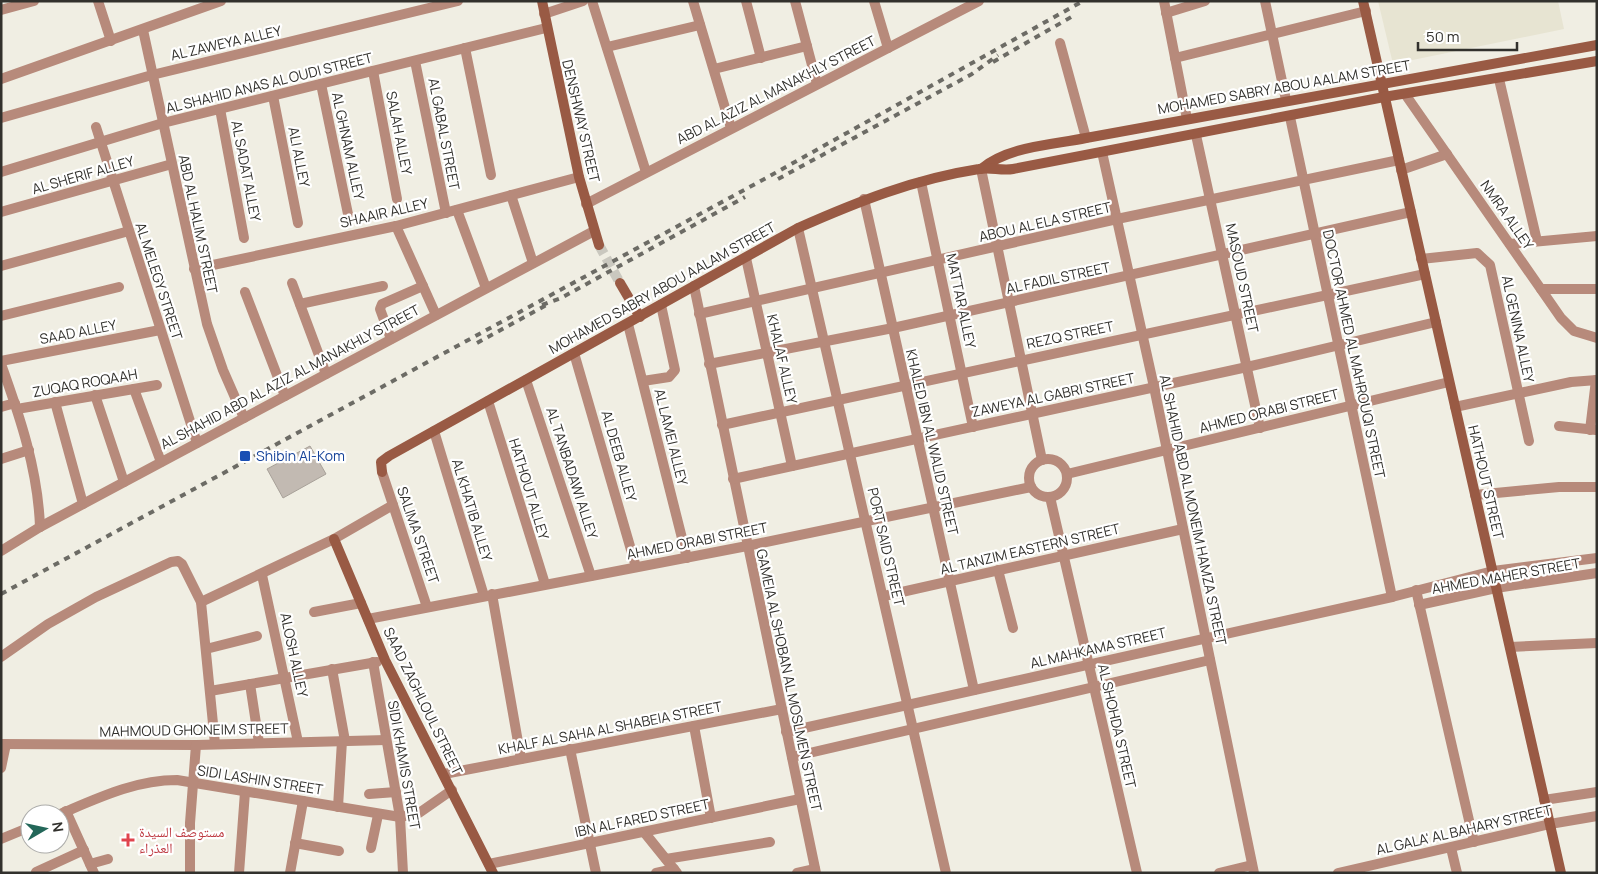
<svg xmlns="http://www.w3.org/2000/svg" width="1598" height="874" viewBox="0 0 1598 874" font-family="Manrope,'Noto Naskh Arabic',sans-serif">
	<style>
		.built { fill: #e7e4d2 }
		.building { fill: #c2bab2; stroke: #a8a199 }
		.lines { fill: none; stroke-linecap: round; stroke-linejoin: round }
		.secondary-tunnel { stroke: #cac8bf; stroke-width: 10; stroke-dasharray: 10 5; stroke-linecap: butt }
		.street { stroke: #b78a7b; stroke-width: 10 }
		.secondary { stroke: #995a44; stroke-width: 10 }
		.rail { stroke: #6c6b65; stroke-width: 4; stroke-dasharray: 6 6; stroke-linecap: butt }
		.transit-dot { fill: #1a4fb4; stroke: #fff; stroke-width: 2 }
		.health-dot { fill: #e0444e; stroke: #fff; stroke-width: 2 }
		.labels { text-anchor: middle; stroke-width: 4.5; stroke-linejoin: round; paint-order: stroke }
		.street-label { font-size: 14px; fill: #32312d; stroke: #fff }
		.transit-label { font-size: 14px; fill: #164399; stroke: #fff; text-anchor: start }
		.health-label { font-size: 14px; fill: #be3a42; stroke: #fff; text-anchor: start }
	</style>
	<rect width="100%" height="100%" fill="#f0eee3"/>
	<path class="built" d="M 1378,1 L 1558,1 L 1564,29 L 1393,64 Z"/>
	<path class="building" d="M 310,446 L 326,474 L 283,498 L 267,469 Z"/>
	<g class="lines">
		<path class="secondary-tunnel" d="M 599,245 L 620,283"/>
		<g class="street">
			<path d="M 98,1 L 111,41"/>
			<path d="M 592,1 L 646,172"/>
			<path d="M 693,1 L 731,128"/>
			<path d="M 746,1 L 761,58"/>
			<path d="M 795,1 L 817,84"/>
			<path d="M 874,1 L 888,48"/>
			<path d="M 1164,1 L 1187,119"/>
			<path d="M 1265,1 L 1286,100"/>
			<path d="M 1,10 L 34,1"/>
			<path d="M 1166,13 L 1205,1"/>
			<path d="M 544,14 L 583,1"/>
			<path d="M 143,30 L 207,324 L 223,370 L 244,418"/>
			<path d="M 1060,43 L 1086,138"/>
			<path d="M 607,47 L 700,25"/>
			<path d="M 465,48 L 491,175"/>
			<path d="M 1175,58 L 1366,11"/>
			<path d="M 415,61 L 446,213"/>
			<path d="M 714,69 L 807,46"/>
			<path d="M 373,71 L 397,199"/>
			<path d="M 1,79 L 221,1"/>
			<path d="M 1499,79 L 1537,241"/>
			<path d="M 321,84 L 348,214"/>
			<path d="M 1405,94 L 1561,318 L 1574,331 L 1597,338"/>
			<path d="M 273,96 L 298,223"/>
			<path d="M 220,109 L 244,238"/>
			<path d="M 1290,117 L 1392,597"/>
			<path d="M 1,118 L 152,75 L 458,1"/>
			<path d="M 96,127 L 197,443"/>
			<path d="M 1196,135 L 1260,428"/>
			<path d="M 1102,152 L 1154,387 L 1254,873"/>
			<path d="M 981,169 L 1042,460"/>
			<path d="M 1401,170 L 1447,154"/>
			<path d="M 1,172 L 163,123 L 546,28"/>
			<path d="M 921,182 L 973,427"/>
			<path d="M 511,195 L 533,263"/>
			<path d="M 864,199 L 974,690"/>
			<path d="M 586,204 L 979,1"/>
			<path d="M 457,210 L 486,288"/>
			<path d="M 1,212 L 172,164"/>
			<path d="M 396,226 L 436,315"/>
			<path d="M 798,228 L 946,873"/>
			<path d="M 1510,244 L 1597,236"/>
			<path d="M 746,258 L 792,466"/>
			<path d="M 1421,259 L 1477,253 L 1490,265 L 1529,441"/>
			<path d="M 1,266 L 129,231"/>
			<path d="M 194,269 L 396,226 L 579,177"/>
			<path d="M 292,283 L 326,374"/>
			<path d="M 694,286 L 816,873"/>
			<path d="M 1541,289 L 1597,289"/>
			<path d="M 245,292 L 285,396"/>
			<path d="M 300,304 L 383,286"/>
			<path d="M 699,314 L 1117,219 L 1399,160"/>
			<path d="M 1,316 L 119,287"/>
			<path d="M 628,324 L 687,558"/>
			<path d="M 391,339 L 380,309 L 382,304 L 423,286"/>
			<path d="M 574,353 L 636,567"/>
			<path d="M 1,361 L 160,330"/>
			<path d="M 1,364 C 20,417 38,470 40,527"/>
			<path d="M 709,364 L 893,328 L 1411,212"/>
			<path d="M 526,380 L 591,576"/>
			<path d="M 643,381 L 669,377 L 675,370 L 661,305"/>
			<path d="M 134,389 L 161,462"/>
			<path d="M 95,395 L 124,482"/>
			<path d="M 488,401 L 545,584"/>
			<path d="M 55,402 L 83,504"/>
			<path d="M 1,407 L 15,403"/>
			<path d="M 1455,407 L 1571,382 L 1597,380"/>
			<path d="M 17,409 L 157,385"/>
			<path d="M 722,425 L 1425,274"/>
			<path d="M 1559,426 L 1596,430"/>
			<path d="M 1590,430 L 1596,380"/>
			<path d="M 434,431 L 484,596"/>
			<path d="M 1,459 L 29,450"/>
			<circle cx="1048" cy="478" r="19"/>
			<path d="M 382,472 L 427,607"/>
			<path d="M 1067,474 L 1449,382"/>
			<path d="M 733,479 L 1247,367 L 1436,322"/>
			<path d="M 1475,495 L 1559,487 L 1597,487"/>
			<path d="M 1050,497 L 1137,873"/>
			<path d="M 1,551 L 40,527 L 594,231"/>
			<path d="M 998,570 L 1013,628"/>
			<path d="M 262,575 L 298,742"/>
			<path d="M 1416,590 L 1474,842"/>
			<path d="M 492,594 L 521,759"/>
			<path d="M 884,596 L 1183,529"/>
			<path d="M 201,602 L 334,539 L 393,505"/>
			<path d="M 1419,605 L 1496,588 L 1597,573"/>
			<path d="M 314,612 L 361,603"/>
			<path d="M 368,619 L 747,546 L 1031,487"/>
			<path d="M 1510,647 L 1597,643"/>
			<path d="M 206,649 L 257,636"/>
			<path d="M 1,657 L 48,624 L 96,597 L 171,562 L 178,561 L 182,564 L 201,602 L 215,744"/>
			<path d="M 373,662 L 400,817 L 403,873"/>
			<path d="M 332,669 L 345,741"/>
			<path d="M 250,684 L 259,743"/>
			<path d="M 210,691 L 377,662"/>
			<path d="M 694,726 L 711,818"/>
			<path d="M 786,732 L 1392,597 L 1493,571 L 1597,558"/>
			<path d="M 1,744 L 196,745 L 386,740"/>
			<path d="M 570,749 L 596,873"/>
			<path d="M 792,757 L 1210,660"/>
			<path d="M 1,768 L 6,744"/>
			<path d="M 444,774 L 782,709"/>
			<path d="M 369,794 L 396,792"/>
			<path d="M 1544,800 L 1597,792"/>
			<path d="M 338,807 L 342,741"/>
			<path d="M 66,811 L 94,873"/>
			<path d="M 60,814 C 98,798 135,780 177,780 L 400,817 L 419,813 L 452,790"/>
			<path d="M 644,832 L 677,873"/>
			<path d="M 1,839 L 30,827"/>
			<path d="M 295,843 L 339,851"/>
			<path d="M 371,848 L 378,815"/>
			<path d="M 1451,848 L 1457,873"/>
			<path d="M 666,859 L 770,842"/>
			<path d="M 90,864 L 108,859"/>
			<path d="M 489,864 L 800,799"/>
			<path d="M 36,872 L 84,850"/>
			<path d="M 190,873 L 190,823 L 196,745"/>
			<path d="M 239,873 L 245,792"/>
			<path d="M 290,873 L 303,801"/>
			<path d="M 656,873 L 674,869"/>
			<path d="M 797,873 L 815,869"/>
			<path d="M 1219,873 L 1252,865"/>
			<path d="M 1338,873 L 1550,824 L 1597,816"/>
		</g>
		<g class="secondary">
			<path d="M 542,1 L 579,177 L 599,245"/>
			<path d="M 1363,1 L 1561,873"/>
			<path d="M 981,169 C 1009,146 1052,145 1086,138 L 1597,45"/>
			<path d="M 620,283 L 640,317"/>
			<path d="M 382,472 L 381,462 L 389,456 L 798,228 C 857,202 914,179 979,169 C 990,167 1002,171 1013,169 L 1384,97 L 1597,61"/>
			<path d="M 334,539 L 385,660 L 493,873"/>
		</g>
		<g class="rail">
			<path d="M 993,62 L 1073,16"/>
			<path d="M 778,179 L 972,74 L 998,55"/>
			<path d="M 542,305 L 561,298 L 745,197"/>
			<path d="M 477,343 L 550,303"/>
			<path d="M 1,594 L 768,177 L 1083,1"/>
		</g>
	</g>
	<rect class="transit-dot" x="239" y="450" width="12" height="12" rx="2.5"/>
	<path class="health-dot" d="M125.5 832.5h5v5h5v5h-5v5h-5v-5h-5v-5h5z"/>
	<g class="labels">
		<g class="street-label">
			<text transform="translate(226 43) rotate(-13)" y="5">AL ZAWEYA ALLEY</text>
			<text transform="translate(269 83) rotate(-14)" y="5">AL SHAHID ANAS AL OUDI STREET</text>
			<text transform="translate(1284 87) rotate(-10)" y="5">MOHAMED SABRY ABOU AALAM STREET</text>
			<text transform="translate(776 90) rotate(-27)" y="5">ABD AL AZIZ AL MANAKHLY STREET</text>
			<text transform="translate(581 121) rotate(77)" y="5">DENSHWAY STREET</text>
			<text transform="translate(399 133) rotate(79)" y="5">SALAH ALLEY</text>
			<text transform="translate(444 134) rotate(79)" y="5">AL GABAL STREET</text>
			<text transform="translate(348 146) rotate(78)" y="5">AL GHNAM ALLEY</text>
			<text transform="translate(299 157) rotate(79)" y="5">ALI ALLEY</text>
			<text transform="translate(246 171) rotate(79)" y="5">AL SADAT ALLEY</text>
			<text transform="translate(83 175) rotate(-16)" y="5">AL SHERIF ALLEY</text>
			<text transform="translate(384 213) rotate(-13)" y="5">SHAAIR ALLEY</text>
			<text transform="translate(1507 215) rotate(55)" y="5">NMRA ALLEY</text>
			<text transform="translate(1045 222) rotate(-13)" y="5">ABOU AL ELA STREET</text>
			<text transform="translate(198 224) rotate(78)" y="5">ABD AL HALIM STREET</text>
			<text transform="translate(1058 278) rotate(-12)" y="5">AL FADIL STREET</text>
			<text transform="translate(1242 278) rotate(78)" y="5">MASOUD STREET</text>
			<text transform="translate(159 281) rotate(72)" y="5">AL MELEGY STREET</text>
			<text transform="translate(662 288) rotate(-29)" y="5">MOHAMED SABRY ABOU AALAM STREET</text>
			<text transform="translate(961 301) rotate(78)" y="5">MATTAR ALLEY</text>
			<text transform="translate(1518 329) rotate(78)" y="5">AL GENINA ALLEY</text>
			<text transform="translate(78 332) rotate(-11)" y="5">SAAD ALLEY</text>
			<text transform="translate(1070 335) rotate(-12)" y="5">REZQ STREET</text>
			<text transform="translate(1354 354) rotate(78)" y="5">DOCTOR AHMED AL MAHROUQI STREET</text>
			<text transform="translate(782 359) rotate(77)" y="5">KHALAF ALLEY</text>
			<text transform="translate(290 377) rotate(-28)" y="5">AL SHAHID ABD AL AZIZ AL MANAKHLY STREET</text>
			<text transform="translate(85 383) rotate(-10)" y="5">ZUQAQ ROQAAH</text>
			<text transform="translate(1053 395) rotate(-12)" y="5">ZAWEYA AL GABRI STREET</text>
			<text transform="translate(1269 411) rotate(-14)" y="5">AHMED ORABI STREET</text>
			<text transform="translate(671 437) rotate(76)" y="5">AL LAMEI ALLEY</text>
			<text transform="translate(932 442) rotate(77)" y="5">KHALED IBN AL WALID STREET</text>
			<text transform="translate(619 456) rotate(74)" y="5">AL DEEB ALLEY</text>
			<text transform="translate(572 473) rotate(72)" y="5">AL TANBADAWI ALLEY</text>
			<text transform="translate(1486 482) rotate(77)" y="5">HATHOUT STREET</text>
			<text transform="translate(529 489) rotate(73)" y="5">HATHOUT ALLEY</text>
			<text transform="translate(472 510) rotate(73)" y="5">AL KHATIB ALLEY</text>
			<text transform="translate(1193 510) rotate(78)" y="5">AL SHAHID ABD AL MONEIM HAMZA STREET</text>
			<text transform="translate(418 535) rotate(71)" y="5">SALIMA STREET</text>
			<text transform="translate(697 541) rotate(-11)" y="5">AHMED ORABI STREET</text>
			<text transform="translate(886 547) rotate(77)" y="5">PORT SAID STREET</text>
			<text transform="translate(1030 549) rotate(-13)" y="5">AL TANZIM EASTERN STREET</text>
			<text transform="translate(1506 576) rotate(-10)" y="5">AHMED MAHER STREET</text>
			<text transform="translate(1098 648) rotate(-13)" y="5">AL MAHKAMA STREET</text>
			<text transform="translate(294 655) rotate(78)" y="5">ALOSH ALLEY</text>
			<text transform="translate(789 680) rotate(78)" y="5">GAMEIA AL SHOBAN AL MOSLMEN STREET</text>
			<text transform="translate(423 701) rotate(64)" y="5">SAAD ZAGHLOUL STREET</text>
			<text transform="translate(1117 726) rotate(77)" y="5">AL SHOHDA STREET</text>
			<text transform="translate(610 728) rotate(-11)" y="5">KHALF AL SAHA AL SHABEIA STREET</text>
			<text transform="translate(194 730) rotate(-1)" y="5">MAHMOUD GHONEIM STREET</text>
			<text transform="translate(404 765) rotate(80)" y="5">SIDI KHAMIS STREET</text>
			<text transform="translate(260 780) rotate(9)" y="5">SIDI LASHIN STREET</text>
			<text transform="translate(642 818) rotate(-12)" y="5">IBN AL FARED STREET</text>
			<text transform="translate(1464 830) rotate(-13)" y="5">AL GALA' AL BAHARY STREET</text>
		</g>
		<g class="transit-label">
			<text x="256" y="461">Shibin Al-Kom</text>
		</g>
		<g class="health-label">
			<text x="139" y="837">مستوصف السيدة<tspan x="139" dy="16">العذراء</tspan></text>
		</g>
	</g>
	<rect width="1598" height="874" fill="none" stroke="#32312d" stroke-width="5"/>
	<g transform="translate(45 829) rotate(81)"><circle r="24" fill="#ffffff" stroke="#adadab"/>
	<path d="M0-4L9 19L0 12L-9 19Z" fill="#236759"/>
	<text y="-8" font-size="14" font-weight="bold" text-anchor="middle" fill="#32312d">N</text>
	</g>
	<path d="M1418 42v8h99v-8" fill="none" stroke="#32312d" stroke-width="2.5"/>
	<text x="1426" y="42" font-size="15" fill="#32312d" stroke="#ffffff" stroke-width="4" paint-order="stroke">50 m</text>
</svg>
